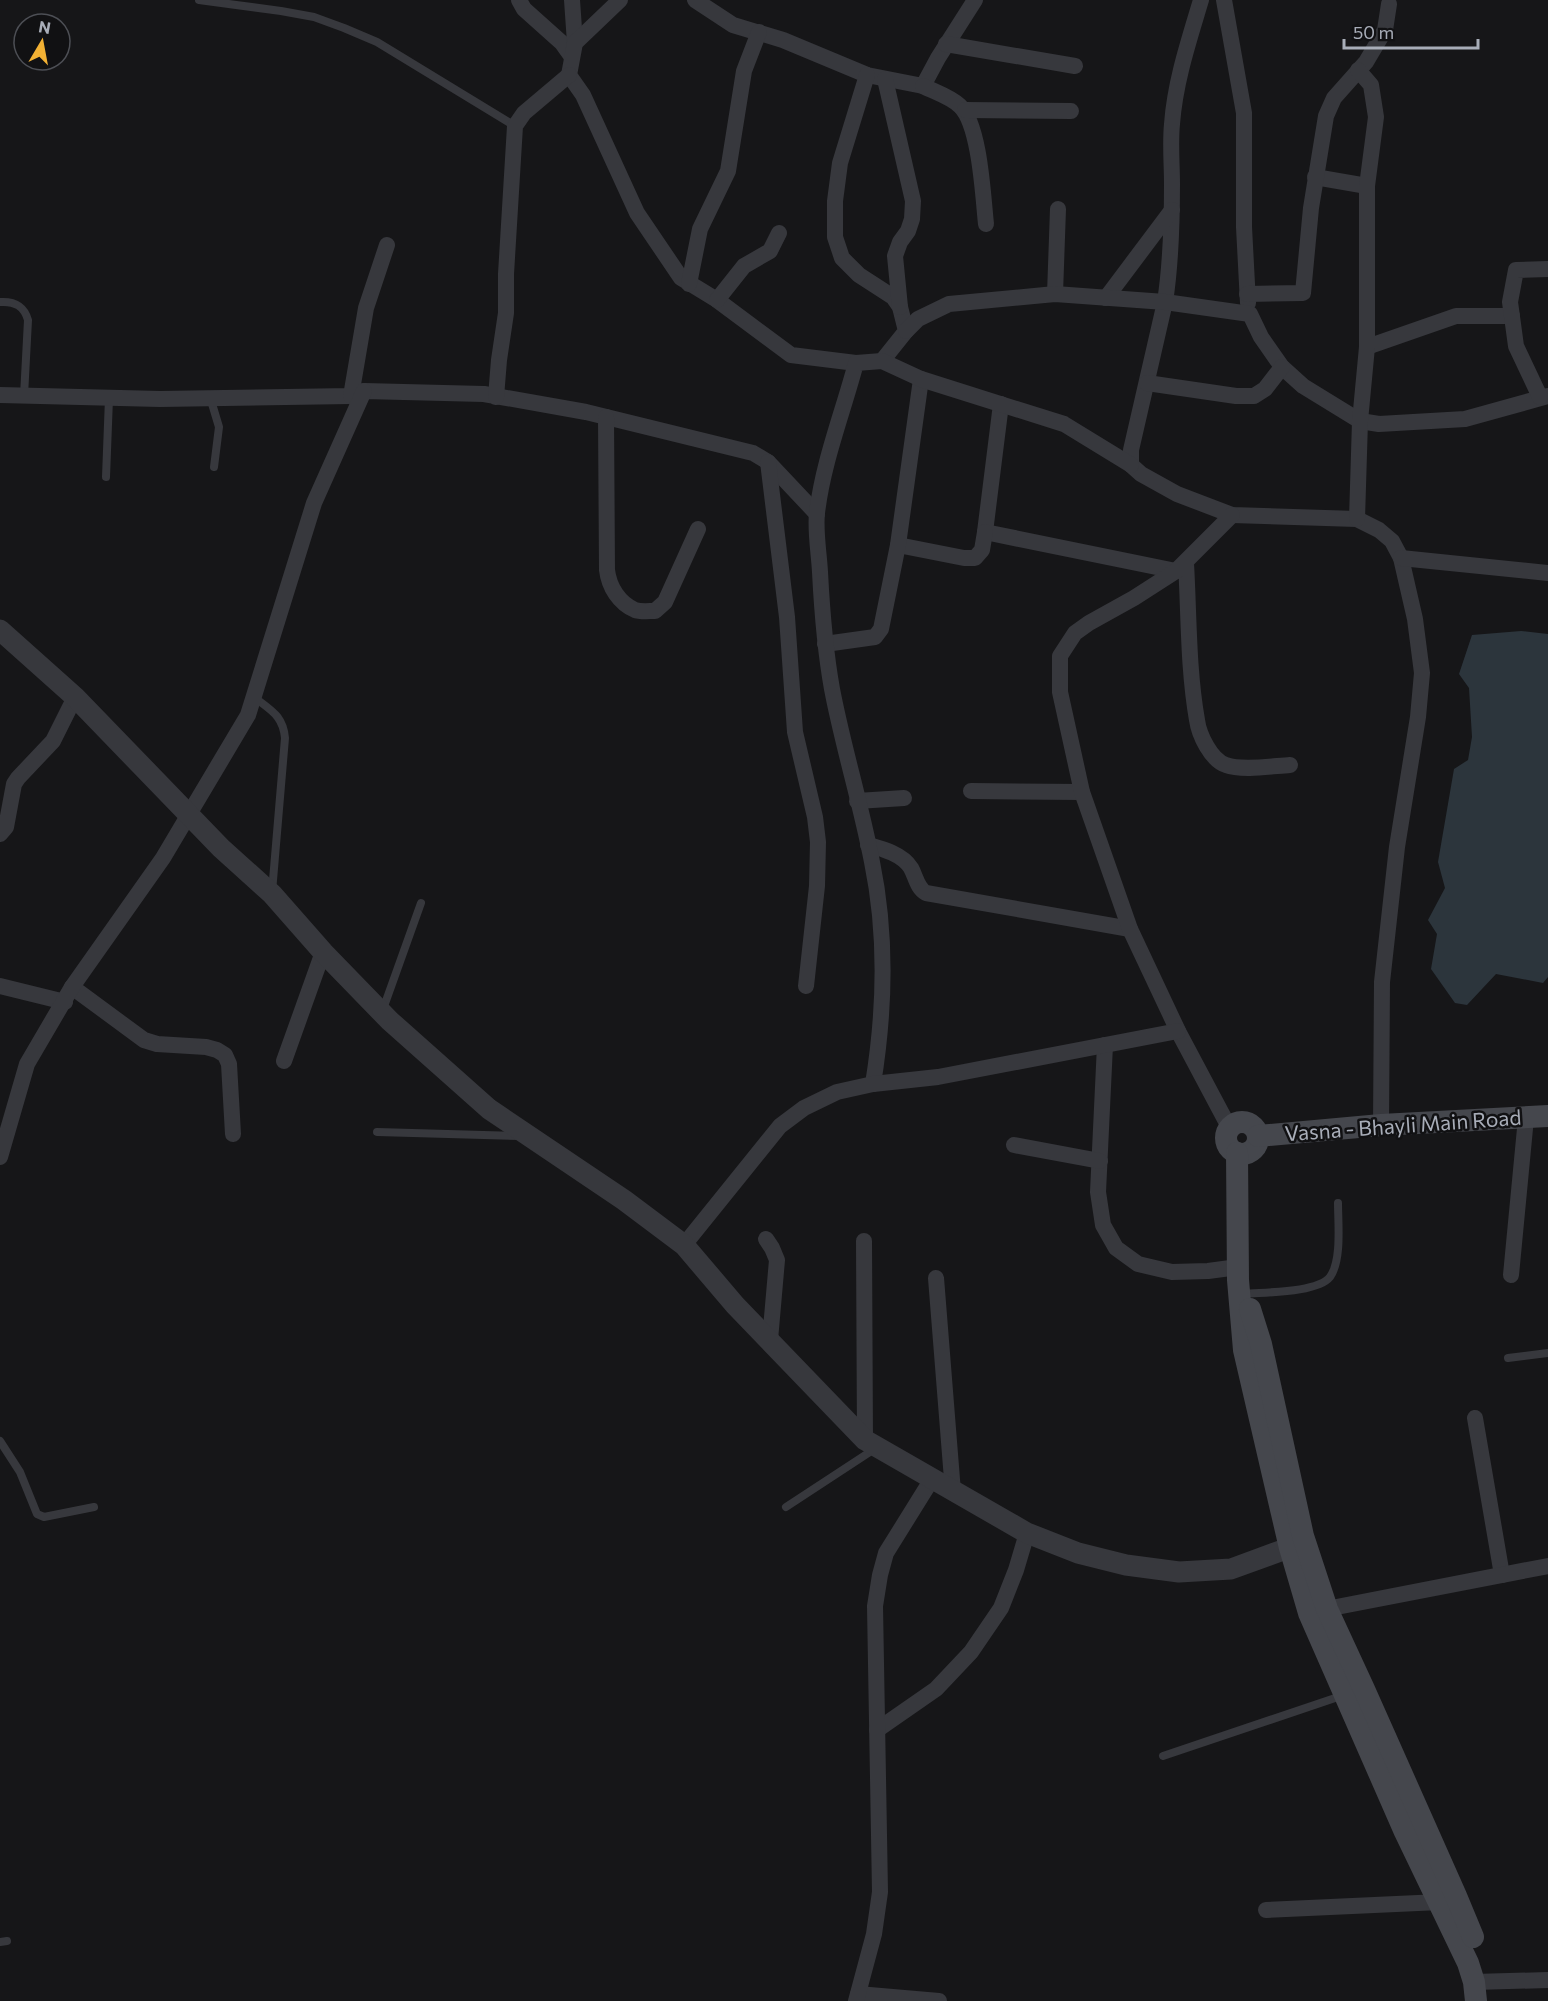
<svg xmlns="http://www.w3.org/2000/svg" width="1548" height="2001" viewBox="0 0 1548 2001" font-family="Commissioner,sans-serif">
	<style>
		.water { fill: #2c353c }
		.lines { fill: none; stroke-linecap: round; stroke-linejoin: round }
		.service { stroke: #37383d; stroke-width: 8 }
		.minor { stroke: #37383d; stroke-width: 16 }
		.tertiary { stroke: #37383d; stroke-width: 21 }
		.secondary { stroke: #45474d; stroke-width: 22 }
		.labels { text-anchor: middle; stroke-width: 5; stroke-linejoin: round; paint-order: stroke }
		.street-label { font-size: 21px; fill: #a8adb8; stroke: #111113 }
	</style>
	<rect width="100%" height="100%" fill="#161618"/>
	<path class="water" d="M 1521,631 L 1548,634 L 1548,977 L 1543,983 L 1496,974 L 1467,1005 L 1455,1003 L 1431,969 L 1437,934 L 1428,920 L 1445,888 L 1438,862 L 1454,769 L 1468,760 L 1472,737 L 1469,688 L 1459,674 L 1472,635 Z"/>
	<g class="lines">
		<g class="service">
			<path d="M 199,0 L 281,11 L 314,17 L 344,28 L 377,42 L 515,126"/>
			<path d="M 0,302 C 15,301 24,306 28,320 L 24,396"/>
			<path d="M 210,397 L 219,427 L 214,467"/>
			<path d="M 106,477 L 109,398"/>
			<path d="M 254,697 C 270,710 283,715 285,738 L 272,892"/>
			<path d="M 382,1012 L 421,903"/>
			<path d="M 377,1132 L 521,1136"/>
			<path d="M 1244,1294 C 1264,1292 1317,1293 1330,1277 C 1342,1260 1338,1223 1338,1203"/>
			<path d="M 1508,1358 L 1548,1353"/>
			<path d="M 0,1441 L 20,1472 L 37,1514 L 44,1517 L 94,1507"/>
			<path d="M 786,1507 L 876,1448"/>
			<path d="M 1163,1756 L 1344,1695"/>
			<path d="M 0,1942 L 7,1941"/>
		</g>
		<g class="minor">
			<path d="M 519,0 L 524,9 L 562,43 L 572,57"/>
			<path d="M 572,0 L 575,43"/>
			<path d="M 620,0 L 575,43 L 569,75 L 583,95 L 637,213 L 681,278 L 717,300 L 791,355 L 856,363"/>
			<path d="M 695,0 L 733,25 L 783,40 L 867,75 L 923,86 L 938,58 L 975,0"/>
			<path d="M 1201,0 C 1189,40 1175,82 1172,124 C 1170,144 1172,164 1172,184 C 1172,223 1171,263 1165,302 L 1131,450 L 1131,465 L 1141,474 L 1177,494 L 1232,515 L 1357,519 L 1379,530 L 1392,541 L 1401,558 L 1415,619 L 1422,673 L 1418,717 L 1397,847 L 1382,982 L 1381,1125"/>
			<path d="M 1224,0 L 1244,113 L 1244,227 L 1248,303"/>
			<path d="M 946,44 L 1075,66"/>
			<path d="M 867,75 L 840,163 L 835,201 L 835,237 L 842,258 L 859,275 L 893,297 L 900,307 L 906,331 L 882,361"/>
			<path d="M 885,79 L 913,201 L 912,219 L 908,231 L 900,242 L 895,256 L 900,307"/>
			<path d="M 923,86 C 935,92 951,97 960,106 C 980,125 983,197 986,224"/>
			<path d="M 965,110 L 1071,111"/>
			<path d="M 1315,177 L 1367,186"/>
			<path d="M 689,284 L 700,229 L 728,171 L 744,71 L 759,32"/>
			<path d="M 1055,294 L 1058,209"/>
			<path d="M 1247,294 L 1303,293 L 1311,208 L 1326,116 L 1334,98 L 1366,62 L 1385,30 L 1389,4"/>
			<path d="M 1106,298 L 1172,210"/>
			<path d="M 717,300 L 744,266 L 770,251 L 779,233"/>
			<path d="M 906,331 L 918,319 L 949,304 L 1055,294 L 1165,302 L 1250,314 L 1261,337 L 1282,367 L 1303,386 L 1360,421 L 1379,424 L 1465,419 L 1548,396"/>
			<path d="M 1367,347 L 1456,316 L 1512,316"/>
			<path d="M 1147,383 L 1236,396 L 1254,396 L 1265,389 L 1282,367"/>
			<path d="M 0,395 L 160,399 L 351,396 L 364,391 L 484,394 L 586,412 L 753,453 L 768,462 L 817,514"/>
			<path d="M 351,396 L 366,308 L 387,245"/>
			<path d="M 496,397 L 499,360 L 506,313 L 506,274 L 515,126 L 524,113 L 569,75"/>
			<path d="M 1540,397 L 1516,346 L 1510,302 L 1516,270 L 1548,269"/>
			<path d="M 1001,404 L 985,532 L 1176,571"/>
			<path d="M 606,417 L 607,570 C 609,587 619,603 635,610 C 640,612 649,611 655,611 L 665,602 L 698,529"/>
			<path d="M 768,462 L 787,617 L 795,732 L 815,817 L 818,842 L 817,886 L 806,986"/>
			<path d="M 1357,519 L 1360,421 L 1367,347 L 1367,186 L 1376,117 L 1371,85 L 1358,70"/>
			<path d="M 898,545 L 964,558 L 975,558 L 982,550 L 985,532"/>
			<path d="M 1401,558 L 1548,573"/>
			<path d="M 1186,563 C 1189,615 1188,669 1197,720 C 1199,735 1211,760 1226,765 C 1242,771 1273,766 1290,765"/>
			<path d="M 825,644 L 875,637 L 881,629 L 898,545 L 921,379"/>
			<path d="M 971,791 L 1082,792"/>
			<path d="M 857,801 L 904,798"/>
			<path d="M 0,834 L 6,827 L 14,784 L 18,778 L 53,741 L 75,697"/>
			<path d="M 868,845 C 883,849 902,854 911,868 C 916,877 917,888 926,893 L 1130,929"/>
			<path d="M 0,986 L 65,1002"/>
			<path d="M 72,987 L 144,1040 L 157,1044 L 206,1047 L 217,1050 L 225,1055 L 229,1064 L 233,1134"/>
			<path d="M 1105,1045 L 1098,1192 L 1103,1225 L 1116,1248 L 1138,1264 L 1172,1272 L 1208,1271 L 1238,1267"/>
			<path d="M 284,1061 L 323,952"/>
			<path d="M 873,1084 C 885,1010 887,935 872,862 C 861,804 843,747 832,689 C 825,650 822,611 820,572 C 819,553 815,531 817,513 C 823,462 843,412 856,363 L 882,361 L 921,379 L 1064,424 L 1131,465"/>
			<path d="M 1229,1127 L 1178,1031 L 1130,929 L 1082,792 L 1060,692 L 1060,656 L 1075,633 L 1089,623 L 1134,598 L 1176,571 L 1232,515"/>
			<path d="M 1014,1145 L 1100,1161"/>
			<path d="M 0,1157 L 27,1064 L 72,987 L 163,858 L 248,715 L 314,503 L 364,391"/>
			<path d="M 766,1239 L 772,1248 L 777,1260 L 770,1340"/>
			<path d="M 864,1241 L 865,1440"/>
			<path d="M 684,1245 L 780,1126 L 804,1108 L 837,1092 L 873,1084 L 938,1077 L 1178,1031"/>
			<path d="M 1511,1275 L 1526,1118"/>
			<path d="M 936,1278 L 953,1492"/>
			<path d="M 1475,1418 L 1502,1575"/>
			<path d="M 1316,1611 L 1548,1566"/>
			<path d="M 877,1730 L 936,1689 L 971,1652 L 1001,1608 L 1016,1570 L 1027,1533"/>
			<path d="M 1266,1910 L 1440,1902"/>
			<path d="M 1474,1982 L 1548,1980"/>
			<path d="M 858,1994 L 939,2001"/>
			<path d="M 856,2001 L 874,1934 L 880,1892 L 875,1606 L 880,1575 L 886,1553 L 932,1479"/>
		</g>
		<path class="tertiary" d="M 0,630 L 75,697 L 221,848 L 272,894 L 323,952 L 390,1021 L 489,1109 L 624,1200 L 684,1245 L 735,1305 L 865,1440 L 1027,1533 L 1078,1553 L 1126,1565 L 1179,1572 L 1231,1569 L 1305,1542"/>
		<g class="secondary">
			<circle cx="1242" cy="1138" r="16"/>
			<path d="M 1258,1136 L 1381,1125 L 1548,1116"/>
			<path d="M 1237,1153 L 1238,1280 L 1244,1350 L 1290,1548 L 1309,1613 L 1405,1832 L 1468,1963 L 1474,1982 L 1476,2001"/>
			<path d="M 1250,1309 L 1261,1344 L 1303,1536 L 1327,1609 L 1364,1689 L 1456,1896 L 1473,1937"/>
		</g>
	</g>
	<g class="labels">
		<g class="street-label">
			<text transform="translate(1403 1126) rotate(-4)" y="7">Vasna - Bhayli Main Road</text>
		</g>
	</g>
	<g transform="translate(42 42) rotate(10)"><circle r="28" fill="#111113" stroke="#4d4f55" stroke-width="1.5"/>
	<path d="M0-4.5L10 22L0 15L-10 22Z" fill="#f2b134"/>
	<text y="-9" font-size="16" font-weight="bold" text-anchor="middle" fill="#a8adb8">N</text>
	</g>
	<path d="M1344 39v9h134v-9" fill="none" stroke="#a8adb8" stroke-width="3"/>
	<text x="1353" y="39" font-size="18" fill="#a8adb8" stroke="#111113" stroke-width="4.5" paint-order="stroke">50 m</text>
</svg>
